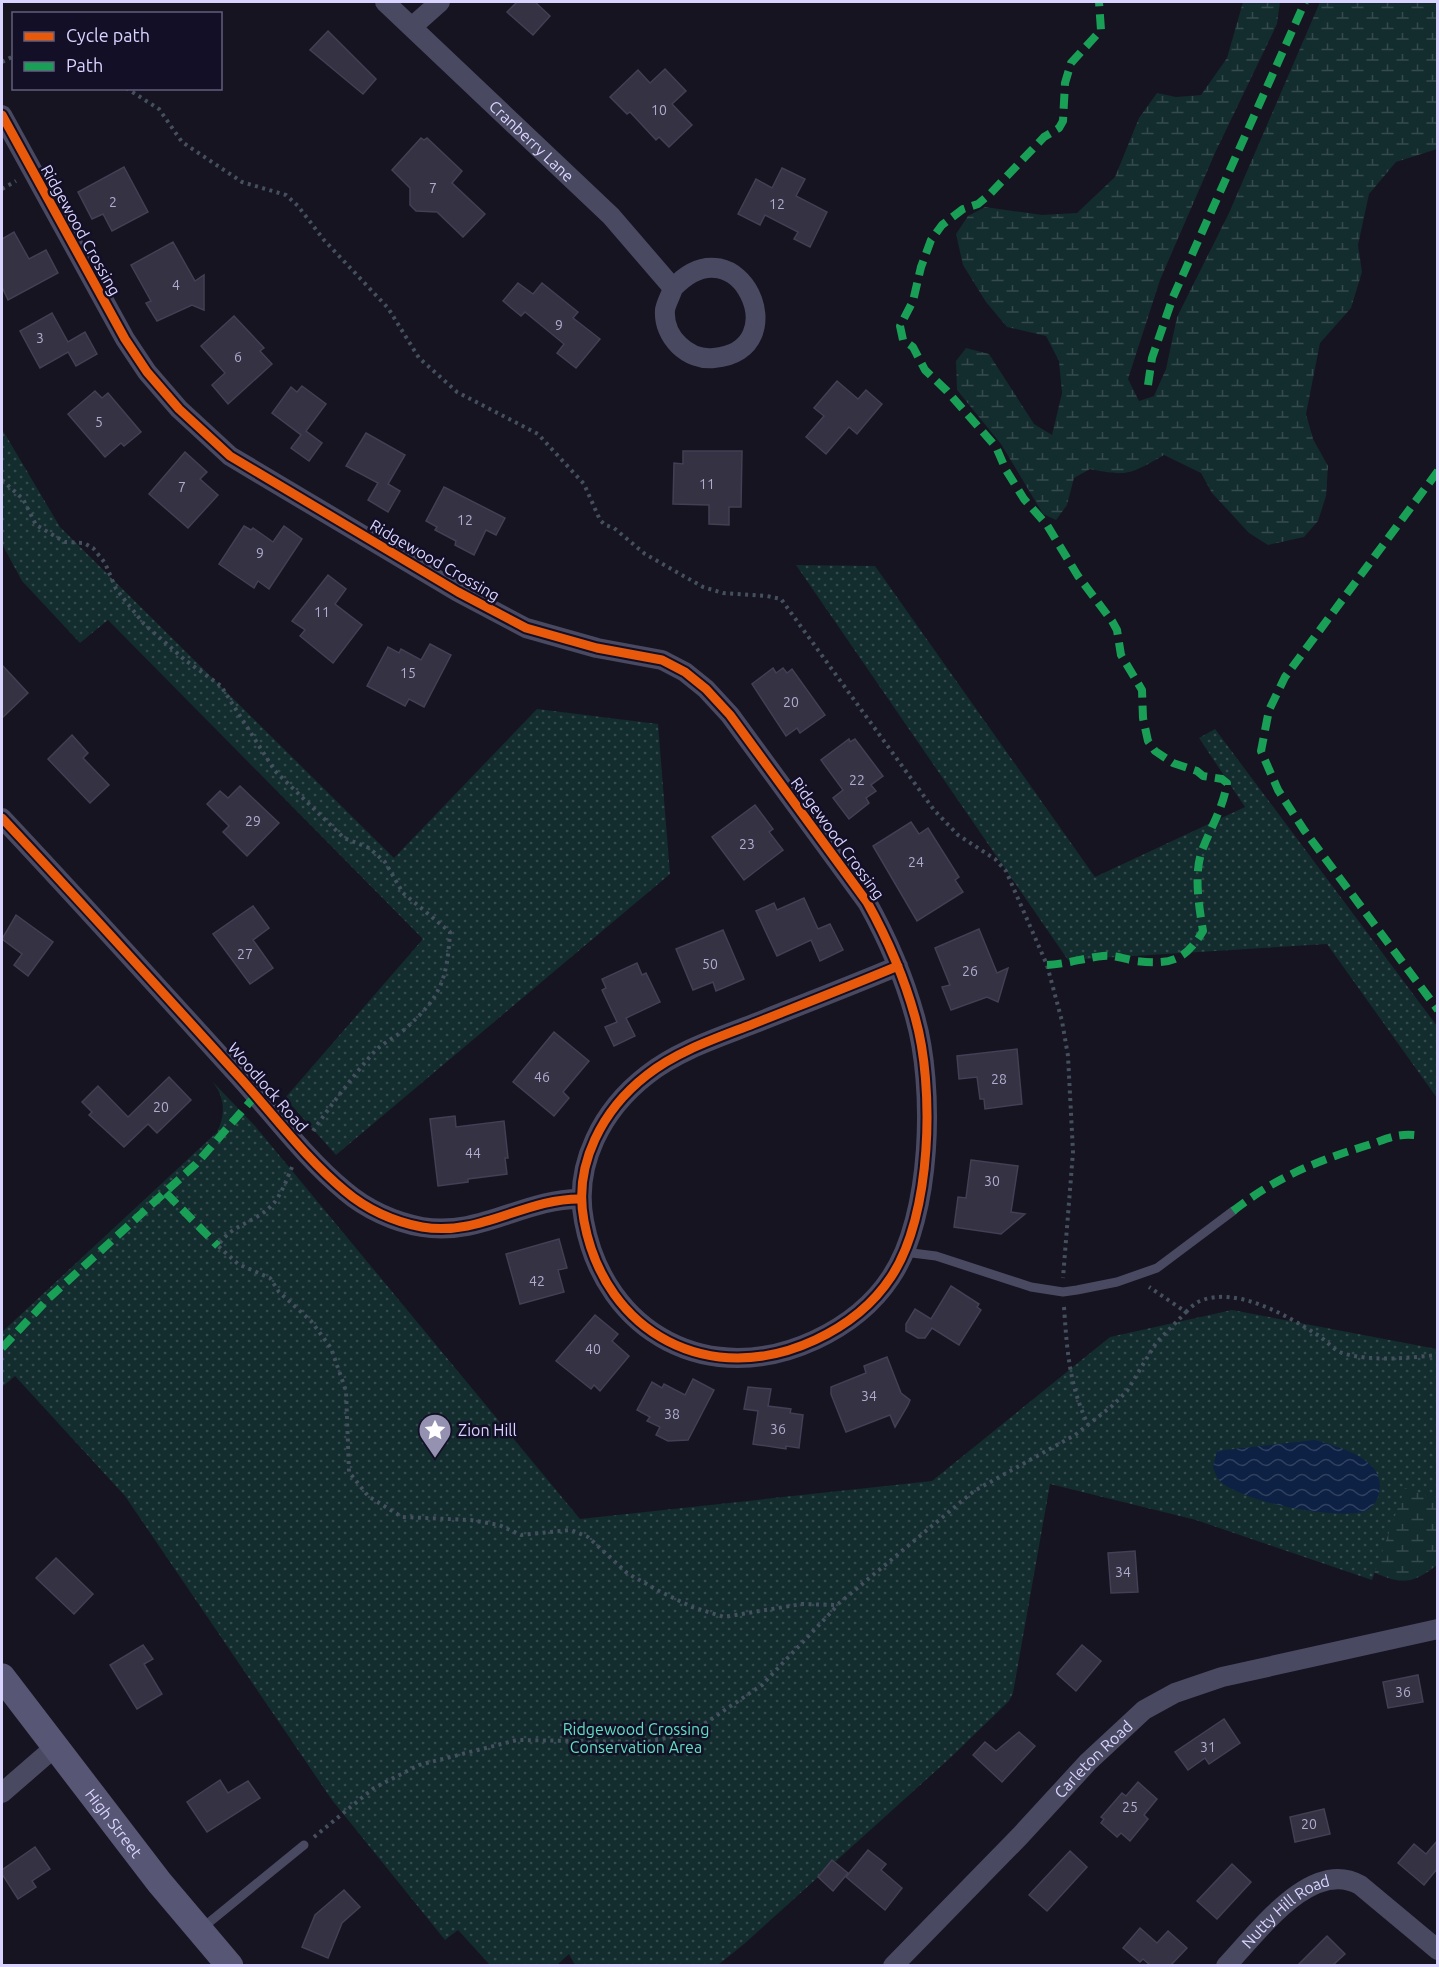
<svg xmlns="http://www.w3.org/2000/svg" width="1439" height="1967" viewBox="0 0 1439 1967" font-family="Ubuntu,sans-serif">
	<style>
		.wetland { fill: url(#wetland-marsh) }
		.park { fill: url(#park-dots) }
		.water { fill: url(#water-waves) }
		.building { fill: #343243; stroke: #433f54; stroke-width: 1.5 }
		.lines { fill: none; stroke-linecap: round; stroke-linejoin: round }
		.path { stroke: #44505f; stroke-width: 4; stroke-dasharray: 3 4.5; stroke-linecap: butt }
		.service { stroke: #4a4962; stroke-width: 9 }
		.minor { stroke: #4a4962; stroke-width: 20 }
		.secondary { stroke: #575674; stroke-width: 27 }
		.quiet { stroke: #1a9f57; stroke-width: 8; stroke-dasharray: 15 8; stroke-linecap: butt }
		.cycleway-casing { stroke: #130f26; stroke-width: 13 }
		.cycleway { stroke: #e8590c; stroke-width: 9 }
		.labels { text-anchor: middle; stroke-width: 5; stroke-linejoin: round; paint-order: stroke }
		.number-label { font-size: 14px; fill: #b0acd0 }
		.street-label { font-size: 16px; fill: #d9d4ff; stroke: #130f26 }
		.poi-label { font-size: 16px; fill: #d9d4ff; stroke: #130f26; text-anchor: start }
		.park-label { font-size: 16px; fill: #5fe0c0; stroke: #130f26 }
	</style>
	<defs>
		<pattern id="wetland-marsh" width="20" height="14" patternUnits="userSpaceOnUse" patternTransform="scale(1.5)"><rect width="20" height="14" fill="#132c2d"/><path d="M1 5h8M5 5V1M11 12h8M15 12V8" fill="none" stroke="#354a4c"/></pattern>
		<pattern id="park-dots" width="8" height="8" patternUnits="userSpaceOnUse" patternTransform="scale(1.5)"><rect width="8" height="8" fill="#132c2d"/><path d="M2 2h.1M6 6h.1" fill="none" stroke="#354a4c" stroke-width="1.8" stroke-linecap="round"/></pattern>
		<pattern id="water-waves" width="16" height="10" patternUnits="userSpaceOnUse" patternTransform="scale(1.5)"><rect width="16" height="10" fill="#0d2144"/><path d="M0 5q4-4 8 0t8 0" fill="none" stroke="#304060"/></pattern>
	</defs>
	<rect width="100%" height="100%" fill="#161421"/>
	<g class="wetland">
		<path d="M 1243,2 L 1280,2 L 1277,24 L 1215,153 L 1160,280 L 1128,379 L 1139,401 L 1154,396 L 1166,369 L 1177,317 L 1229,213 L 1320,2 L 1437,2 L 1437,149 L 1396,162 L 1369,194 L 1358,245 L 1362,272 L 1351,308 L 1320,343 L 1306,414 L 1313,439 L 1328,466 L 1326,496 L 1318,521 L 1304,537 L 1268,545 L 1249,533 L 1212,493 L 1201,473 L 1164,455 C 1131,474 1128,477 1090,469 L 1074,478 L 1067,505 L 1056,520 L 1043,514 L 1001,444 L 957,390 L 956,361 L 966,348 L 989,354 L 1034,424 L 1052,435 L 1062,393 L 1059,361 L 1046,336 L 1007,327 L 986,302 L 963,265 L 956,234 L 968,216 L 985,207 L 1042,215 L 1077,213 L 1115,177 L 1139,118 L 1157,93 L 1176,97 L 1201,95 L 1227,58 Z"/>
		<path d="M 1205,1446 L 1437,1472 L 1437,1565 C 1407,1589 1397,1582 1363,1568 Z"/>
	</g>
	<g class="park">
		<path d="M 2,429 L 60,527 L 394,858 L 537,709 L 658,724 L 670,874 L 336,1155 L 285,1098 L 423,939 L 108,620 L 80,643 L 22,581 L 2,544 Z"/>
		<path d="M 796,565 L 875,566 L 1095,877 L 1245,807 L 1199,738 L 1215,729 L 1437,1026 L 1437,1098 L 1327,944 L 1068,960 Z"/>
		<path d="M 212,1081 L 255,1126 L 580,1519 L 932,1481 L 1110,1337 L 1232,1310 L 1437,1349 L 1437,1500 L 1405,1488 L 1372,1580 L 1196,1520 L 1050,1484 L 1013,1693 L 1009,1701 L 949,1759 L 744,1944 L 718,1965 L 575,1965 L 569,1954 L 557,1965 L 490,1965 L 458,1930 L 445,1940 L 332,1800 L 125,1496 L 15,1376 L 2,1387 L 2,1332 L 217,1132 C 226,1114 225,1097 212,1081 Z"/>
	</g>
	<path class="water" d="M 1315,1440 C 1341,1448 1390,1459 1378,1497 C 1376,1503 1370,1510 1363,1512 C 1330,1519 1249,1503 1222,1483 C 1217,1479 1215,1472 1213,1467 L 1217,1451 Z"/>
	<g class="building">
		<path d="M 517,2 L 535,2 L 550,16 L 533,35 L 507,12 Z"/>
		<path d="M 328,31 L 376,79 L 363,94 L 310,50 Z"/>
		<path d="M 665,69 L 686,91 L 672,104 L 692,125 L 669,147 L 659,137 L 656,140 L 630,112 L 627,114 L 610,97 L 638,70 L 650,83 Z"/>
		<path d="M 421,138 L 424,140 L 427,138 L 462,171 L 452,183 L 485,214 L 463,237 L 437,212 L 416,211 L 410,205 L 410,188 L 392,170 Z"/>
		<path d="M 124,167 L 148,212 L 112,231 L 103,214 L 92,219 L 78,192 Z"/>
		<path d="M 782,168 L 805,179 L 796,196 L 827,212 L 810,247 L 794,239 L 798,232 L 765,215 L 760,225 L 738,214 L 756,179 L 772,188 Z"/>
		<path d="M 14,232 L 29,259 L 46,250 L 58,273 L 8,300 L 2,287 L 2,239 Z"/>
		<path d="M 173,242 L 195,281 L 204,275 L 204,310 L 192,305 L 157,321 L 146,303 L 151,301 L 131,265 Z"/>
		<path d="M 518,283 L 533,294 L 542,283 L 578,312 L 573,318 L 600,339 L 576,368 L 557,353 L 564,344 L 525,312 L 521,316 L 503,301 Z"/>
		<path d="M 52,313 L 68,342 L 85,332 L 97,354 L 76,366 L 68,352 L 40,368 L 20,331 Z"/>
		<path d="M 234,316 L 264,348 L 260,351 L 272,364 L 228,404 L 212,385 L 225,373 L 201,346 Z"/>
		<path d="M 837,381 L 858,399 L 866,390 L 882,404 L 857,434 L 849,427 L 826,454 L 806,437 L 824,416 L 814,408 Z"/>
		<path d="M 302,386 L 326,404 L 306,431 L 322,443 L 309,461 L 291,448 L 301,435 L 272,413 L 291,387 L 297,392 Z"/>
		<path d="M 95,391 L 102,398 L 108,393 L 141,432 L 124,446 L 121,443 L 105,457 L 68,414 Z"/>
		<path d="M 366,433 L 405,455 L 388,484 L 400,491 L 388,512 L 368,500 L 378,483 L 346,466 Z"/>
		<path d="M 683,451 L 742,451 L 741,507 L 729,507 L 729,525 L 709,524 L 709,505 L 673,504 L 674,463 L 683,464 Z"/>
		<path d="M 185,452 L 207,472 L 200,479 L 218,495 L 188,528 L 149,494 Z"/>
		<path d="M 444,487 L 505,518 L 496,535 L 486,530 L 474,555 L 455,545 L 456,541 L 435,530 L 437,527 L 426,521 Z"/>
		<path d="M 244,526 L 251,530 L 253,528 L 273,542 L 284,526 L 302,539 L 269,589 L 258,581 L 254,588 L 219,564 Z"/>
		<path d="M 328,575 L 346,589 L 335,604 L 362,625 L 333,663 L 300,636 L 305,630 L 292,621 Z"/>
		<path d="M 430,644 L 451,655 L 424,707 L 409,699 L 405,706 L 367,686 L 388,647 L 399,653 L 401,649 L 421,660 Z"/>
		<path d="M 2,665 L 28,693 L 2,718 Z"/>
		<path d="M 773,668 L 776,673 L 783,668 L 787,673 L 792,669 L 825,715 L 800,733 L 797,728 L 786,736 L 752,684 Z"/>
		<path d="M 72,735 L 88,753 L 83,758 L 109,785 L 90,803 L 48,759 Z"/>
		<path d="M 849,739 L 850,742 L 855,739 L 883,776 L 871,785 L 876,791 L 866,798 L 869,803 L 849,819 L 833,798 L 843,790 L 821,760 Z"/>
		<path d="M 240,786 L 279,823 L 247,856 L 223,832 L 229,826 L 207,804 L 220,791 L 228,798 Z"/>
		<path d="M 755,805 L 773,829 L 769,832 L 783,850 L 744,880 L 712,837 Z"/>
		<path d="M 911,822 L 919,834 L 928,828 L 959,877 L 955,880 L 963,892 L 917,921 L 873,846 Z"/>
		<path d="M 804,898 L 818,929 L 830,924 L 843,950 L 820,961 L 811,940 L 777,956 L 756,911 L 774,903 L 777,910 Z"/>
		<path d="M 253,906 L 269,928 L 253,940 L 273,968 L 250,984 L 213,934 Z"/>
		<path d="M 16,915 L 53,942 L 28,976 L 14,965 L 22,954 L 2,939 Z"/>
		<path d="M 979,929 L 997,973 L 1008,968 L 998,1002 L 987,997 L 951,1010 L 942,987 L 950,985 L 935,948 Z"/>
		<path d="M 723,930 L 744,979 L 716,991 L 713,982 L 693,990 L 676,949 Z"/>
		<path d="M 637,963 L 642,975 L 646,973 L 660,1002 L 626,1018 L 635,1036 L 614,1046 L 605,1027 L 617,1022 L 602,990 L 606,988 L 602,979 Z"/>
		<path d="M 554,1032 L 589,1061 L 563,1092 L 569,1098 L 554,1116 L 513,1082 Z"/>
		<path d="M 1017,1049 L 1022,1104 L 985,1109 L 984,1099 L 980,1099 L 977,1077 L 959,1079 L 957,1056 Z"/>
		<path d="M 169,1077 L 191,1100 L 157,1133 L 148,1124 L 124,1147 L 89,1115 L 92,1112 L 82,1102 L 98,1086 L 128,1117 Z"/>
		<path d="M 455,1116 L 456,1127 L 504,1121 L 508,1158 L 505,1158 L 507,1174 L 468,1179 L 468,1182 L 438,1186 L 430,1119 Z"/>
		<path d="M 971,1160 L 1018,1166 L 1011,1212 L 1025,1214 L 1001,1234 L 954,1227 L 958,1197 L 966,1198 Z"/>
		<path d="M 559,1239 L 567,1268 L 558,1270 L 564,1292 L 520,1304 L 506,1254 Z"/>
		<path d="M 951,1286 L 979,1304 L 977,1307 L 981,1310 L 959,1345 L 932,1328 L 925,1338 L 918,1338 L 906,1331 L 906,1324 L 915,1309 L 931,1319 Z"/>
		<path d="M 595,1315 L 618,1334 L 612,1341 L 629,1356 L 600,1391 L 594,1385 L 591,1389 L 556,1361 Z"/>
		<path d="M 887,1357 L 901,1393 L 910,1400 L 908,1405 L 895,1427 L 890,1415 L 846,1432 L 831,1394 L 831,1387 L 866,1373 L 864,1366 Z"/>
		<path d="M 693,1379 L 714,1390 L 688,1440 L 668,1441 L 656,1435 L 660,1427 L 647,1421 L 650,1417 L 637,1410 L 652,1382 L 662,1388 L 664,1384 L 685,1395 Z"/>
		<path d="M 748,1387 L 771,1389 L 768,1406 L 791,1409 L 790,1413 L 803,1415 L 799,1448 L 786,1446 L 786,1449 L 753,1444 L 758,1411 L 744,1409 Z"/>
		<path d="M 1135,1551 L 1138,1592 L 1111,1593 L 1108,1553 Z"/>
		<path d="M 56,1558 L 93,1594 L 74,1614 L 36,1578 Z"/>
		<path d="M 143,1645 L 153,1659 L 144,1664 L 162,1694 L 137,1709 L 110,1665 Z"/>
		<path d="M 1082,1645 L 1101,1661 L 1076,1691 L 1057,1674 Z"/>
		<path d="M 1418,1675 L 1423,1702 L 1388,1708 L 1383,1682 Z"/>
		<path d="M 1224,1719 L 1240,1743 L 1209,1764 L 1205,1758 L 1188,1770 L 1175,1752 Z"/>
		<path d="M 1019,1732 L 1035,1746 L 1002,1782 L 973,1755 L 985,1742 L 996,1751 Z"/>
		<path d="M 220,1780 L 228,1793 L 248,1781 L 260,1798 L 207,1832 L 187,1802 Z"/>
		<path d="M 1138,1782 L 1157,1799 L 1144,1815 L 1148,1819 L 1130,1841 L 1121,1833 L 1117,1837 L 1101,1823 L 1104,1819 L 1101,1817 L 1122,1793 L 1126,1796 Z"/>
		<path d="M 1324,1809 L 1330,1834 L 1295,1842 L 1290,1817 Z"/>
		<path d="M 1437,1841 L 1437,1869 L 1424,1885 L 1398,1863 L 1414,1844 L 1426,1854 Z"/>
		<path d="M 35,1847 L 50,1869 L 32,1881 L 36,1887 L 18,1899 L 2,1874 L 2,1870 Z"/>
		<path d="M 868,1850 L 886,1864 L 881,1870 L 902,1888 L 885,1910 L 846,1877 Z"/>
		<path d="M 1070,1851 L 1087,1867 L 1047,1911 L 1029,1895 Z"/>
		<path d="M 832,1860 L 848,1873 L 833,1891 L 818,1877 Z"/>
		<path d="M 1232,1864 L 1251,1882 L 1217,1919 L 1197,1901 Z"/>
		<path d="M 344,1890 L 360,1907 L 342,1923 L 328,1958 L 302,1947 L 315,1915 Z"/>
		<path d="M 1140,1928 L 1157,1943 L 1168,1931 L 1187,1948 L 1171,1965 L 1150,1965 L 1143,1959 L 1140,1962 L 1123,1948 Z"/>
		<path d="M 1327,1936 L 1345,1954 L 1333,1965 L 1298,1965 Z"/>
	</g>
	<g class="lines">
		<g class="path">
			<path d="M 2,62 L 14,56"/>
			<path d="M 126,88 L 159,109 L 182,142 L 242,182 L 286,195 L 298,206 L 324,240 L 388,308 L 419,358 L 457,392 L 538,434 L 584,484 L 600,520 L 605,525 L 614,528 L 645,554 L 703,587 L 723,593 L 767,596 L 781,599 L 934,810 L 958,835 L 995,859 L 1006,871 L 1047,965 L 1062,1021 L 1068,1056 L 1073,1152 L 1063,1278"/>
			<path d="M 2,189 L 16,181"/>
			<path d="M 2,480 L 23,499 L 36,525 L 65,542 L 84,543 L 93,548 L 105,563 L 116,589 L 144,624 L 185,660 L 221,686 L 275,771 L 344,838 L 369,848 L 385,862 L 403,893 L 450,932 C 447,980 441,997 405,1029 C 396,1037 384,1042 375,1051 C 352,1077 332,1104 312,1132"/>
			<path d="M 292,1167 C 287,1179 281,1195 273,1204 C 256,1223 231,1224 218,1246 L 238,1264 L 270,1278 L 279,1292 L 311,1321 L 331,1348 L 346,1391 L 349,1472 L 368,1496 L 402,1517 L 471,1520 L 499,1525 L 521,1535 L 571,1530 L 588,1537 L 627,1573 L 659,1591 L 692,1607 L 724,1617 L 802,1604 L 837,1605 L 974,1491 L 1075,1435 L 1112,1406 L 1127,1391 L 1156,1343 L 1186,1312 L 1149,1287"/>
			<path d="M 1064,1307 C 1067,1350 1069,1384 1088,1425"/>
			<path d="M 1186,1312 C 1190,1308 1195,1303 1200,1301 C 1236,1286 1286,1315 1316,1334 C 1325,1339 1332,1349 1342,1353 C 1372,1362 1407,1358 1438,1355"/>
			<path d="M 314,1837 L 374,1788 L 419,1765 L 517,1740 L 646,1742 L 682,1735 L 707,1722 L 762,1685 L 837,1606"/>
		</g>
		<g class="service">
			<path d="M 904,1252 L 936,1256 L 1031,1287 L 1063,1292 L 1077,1290 L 1117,1282 L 1157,1268 L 1233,1211"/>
			<path d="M 201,1929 L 304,1845"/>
		</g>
		<g class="minor">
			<path id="s1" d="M 385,2 L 611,216 L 673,288 C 739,218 798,351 714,358 C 688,361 663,337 665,310 C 666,303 671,295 673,288"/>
			<path d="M 413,26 L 440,2"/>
			<path d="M 2,115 L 125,339 L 147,372 L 179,409 L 230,456 L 458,592 L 526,628 L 597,648 L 662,660 L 685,672 L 706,689 L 730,715 L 867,902 C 887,938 904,977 915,1017 C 935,1086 932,1216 891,1277 C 872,1306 845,1326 815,1340 C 710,1389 605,1334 584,1221 C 573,1164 603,1109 647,1075 C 677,1051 717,1038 753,1024 C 801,1005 850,986 898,966"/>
			<path d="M 2,818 C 80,901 157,986 234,1071 C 271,1111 303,1156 345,1191 C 366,1209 394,1222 422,1227 C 480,1237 525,1198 581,1199"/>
			<path d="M 2,1793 L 55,1747"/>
			<path id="s2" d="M 893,1966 L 1020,1836 L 1088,1762 L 1144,1710 L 1175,1693 L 1222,1677 L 1438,1629"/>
			<path id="s3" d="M 1226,1966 C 1257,1934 1311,1857 1360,1885 L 1438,1950"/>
		</g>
		<path class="secondary" id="s4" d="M 2,1677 L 159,1882 L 230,1966"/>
		<g class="quiet">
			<path d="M 1148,385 L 1152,358 L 1173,297 L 1305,2"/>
			<path d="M 1438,471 L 1285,677 L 1269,710 L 1261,751 L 1278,790 L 1304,830 L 1438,1010"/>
			<path d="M 1047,965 C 1067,964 1084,958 1103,956 C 1115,955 1124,959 1136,961 C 1170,965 1185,961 1203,931 C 1199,906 1193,872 1203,848 C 1212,825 1223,808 1227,783 L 1222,779 L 1203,776 L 1197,771 L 1173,763 L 1155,751 L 1148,741 L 1143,718 L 1142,690 L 1121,655 L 1117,630 L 1112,621 L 1078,576 L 1047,525 L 1024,499 L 1006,470 L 996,447 L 947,391 L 925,370 L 913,347 L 903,340 L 900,326 L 913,301 L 921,267 L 931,240 L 942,225 L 963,209 L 978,204 L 990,194 L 1044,137 L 1059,128 L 1063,121 L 1065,83 L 1071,63 L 1101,30 L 1099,2"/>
			<path d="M 166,1193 L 218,1246"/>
			<path d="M 1233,1211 C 1275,1178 1314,1162 1365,1146 C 1388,1139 1396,1132 1422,1136"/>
			<path d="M 2,1348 L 49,1298 L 196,1164 L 256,1095"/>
		</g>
		<g class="cycleway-casing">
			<g id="cycleway">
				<path d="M 2,115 L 125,339 L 147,372 L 179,409 L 230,456 L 458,592 L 526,628 L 597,648 L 662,660 L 685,672 L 706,689 L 730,715 L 867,902 C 887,938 904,977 915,1017 C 935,1086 932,1216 891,1277 C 872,1306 845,1326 815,1340 C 710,1389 605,1334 584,1221 C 573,1164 603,1109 647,1075 C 677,1051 717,1038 753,1024 C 801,1005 850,986 898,966"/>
				<path d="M 2,818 C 80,901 157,986 234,1071 C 271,1111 303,1156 345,1191 C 366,1209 394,1222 422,1227 C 480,1237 525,1198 581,1199"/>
			</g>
		</g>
		<use href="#cycleway" class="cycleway"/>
	</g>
	<defs>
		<g id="sight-pin" transform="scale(1.725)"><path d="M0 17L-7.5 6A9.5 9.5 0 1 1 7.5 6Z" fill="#9591b1" stroke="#130f26"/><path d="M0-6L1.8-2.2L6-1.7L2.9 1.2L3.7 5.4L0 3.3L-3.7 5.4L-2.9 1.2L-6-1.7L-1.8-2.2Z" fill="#fff"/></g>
	</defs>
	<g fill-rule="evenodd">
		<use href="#sight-pin" x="435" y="1430"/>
	</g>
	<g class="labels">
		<g class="number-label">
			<text x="659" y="115">10</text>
			<text x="433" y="193">7</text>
			<text x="113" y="207">2</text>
			<text x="777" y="209">12</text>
			<text x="176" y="290">4</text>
			<text x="559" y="330">9</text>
			<text x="40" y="343">3</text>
			<text x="238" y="362">6</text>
			<text x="99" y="427">5</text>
			<text x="707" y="489">11</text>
			<text x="182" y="492">7</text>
			<text x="465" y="525">12</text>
			<text x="260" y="558">9</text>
			<text x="322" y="617">11</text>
			<text x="408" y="678">15</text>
			<text x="791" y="707">20</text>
			<text x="857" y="785">22</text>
			<text x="253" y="826">29</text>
			<text x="747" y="849">23</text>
			<text x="916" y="867">24</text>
			<text x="245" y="959">27</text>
			<text x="710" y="969">50</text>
			<text x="970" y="976">26</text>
			<text x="542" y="1082">46</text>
			<text x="999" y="1084">28</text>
			<text x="161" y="1112">20</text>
			<text x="473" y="1158">44</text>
			<text x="992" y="1186">30</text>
			<text x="537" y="1286">42</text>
			<text x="593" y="1354">40</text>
			<text x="869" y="1401">34</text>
			<text x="672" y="1419">38</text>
			<text x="778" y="1434">36</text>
			<text x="1123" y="1577">34</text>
			<text x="1403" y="1697">36</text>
			<text x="1208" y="1752">31</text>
			<text x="1130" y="1812">25</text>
			<text x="1309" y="1829">20</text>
		</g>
		<g class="street-label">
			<text dy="6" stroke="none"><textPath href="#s1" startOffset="202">Cranberry Lane</textPath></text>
			<text transform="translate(81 230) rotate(61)" y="6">Ridgewood Crossing</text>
			<text transform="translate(435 560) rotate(30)" y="6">Ridgewood Crossing</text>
			<text transform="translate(838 838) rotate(54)" y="6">Ridgewood Crossing</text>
			<text transform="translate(268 1087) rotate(49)" y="6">Woodlock Road</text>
			<text dy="6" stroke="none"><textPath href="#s2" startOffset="288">Carleton Road</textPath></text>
			<text dy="6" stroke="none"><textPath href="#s4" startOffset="184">High Street</textPath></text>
			<text dy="6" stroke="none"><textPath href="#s3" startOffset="82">Nutty Hill Road</textPath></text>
		</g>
		<g class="poi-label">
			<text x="458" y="1436">Zion Hill</text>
		</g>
		<g class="park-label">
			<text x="636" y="1735">Ridgewood Crossing<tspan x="636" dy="18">Conservation Area</tspan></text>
		</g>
	</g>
	<rect width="1439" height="1967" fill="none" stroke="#d9d4ff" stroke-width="6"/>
	<rect x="12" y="12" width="210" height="78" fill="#130f26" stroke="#625e7d" stroke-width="1.5"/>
	<rect x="24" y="32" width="30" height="9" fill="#e8590c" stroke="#625e7d" stroke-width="1.5"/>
	<text x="66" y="42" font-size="18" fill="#d9d4ff">Cycle path</text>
	<rect x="24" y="62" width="30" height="9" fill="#1a9f57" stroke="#625e7d" stroke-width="1.5"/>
	<text x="66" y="72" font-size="18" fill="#d9d4ff">Path</text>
</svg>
